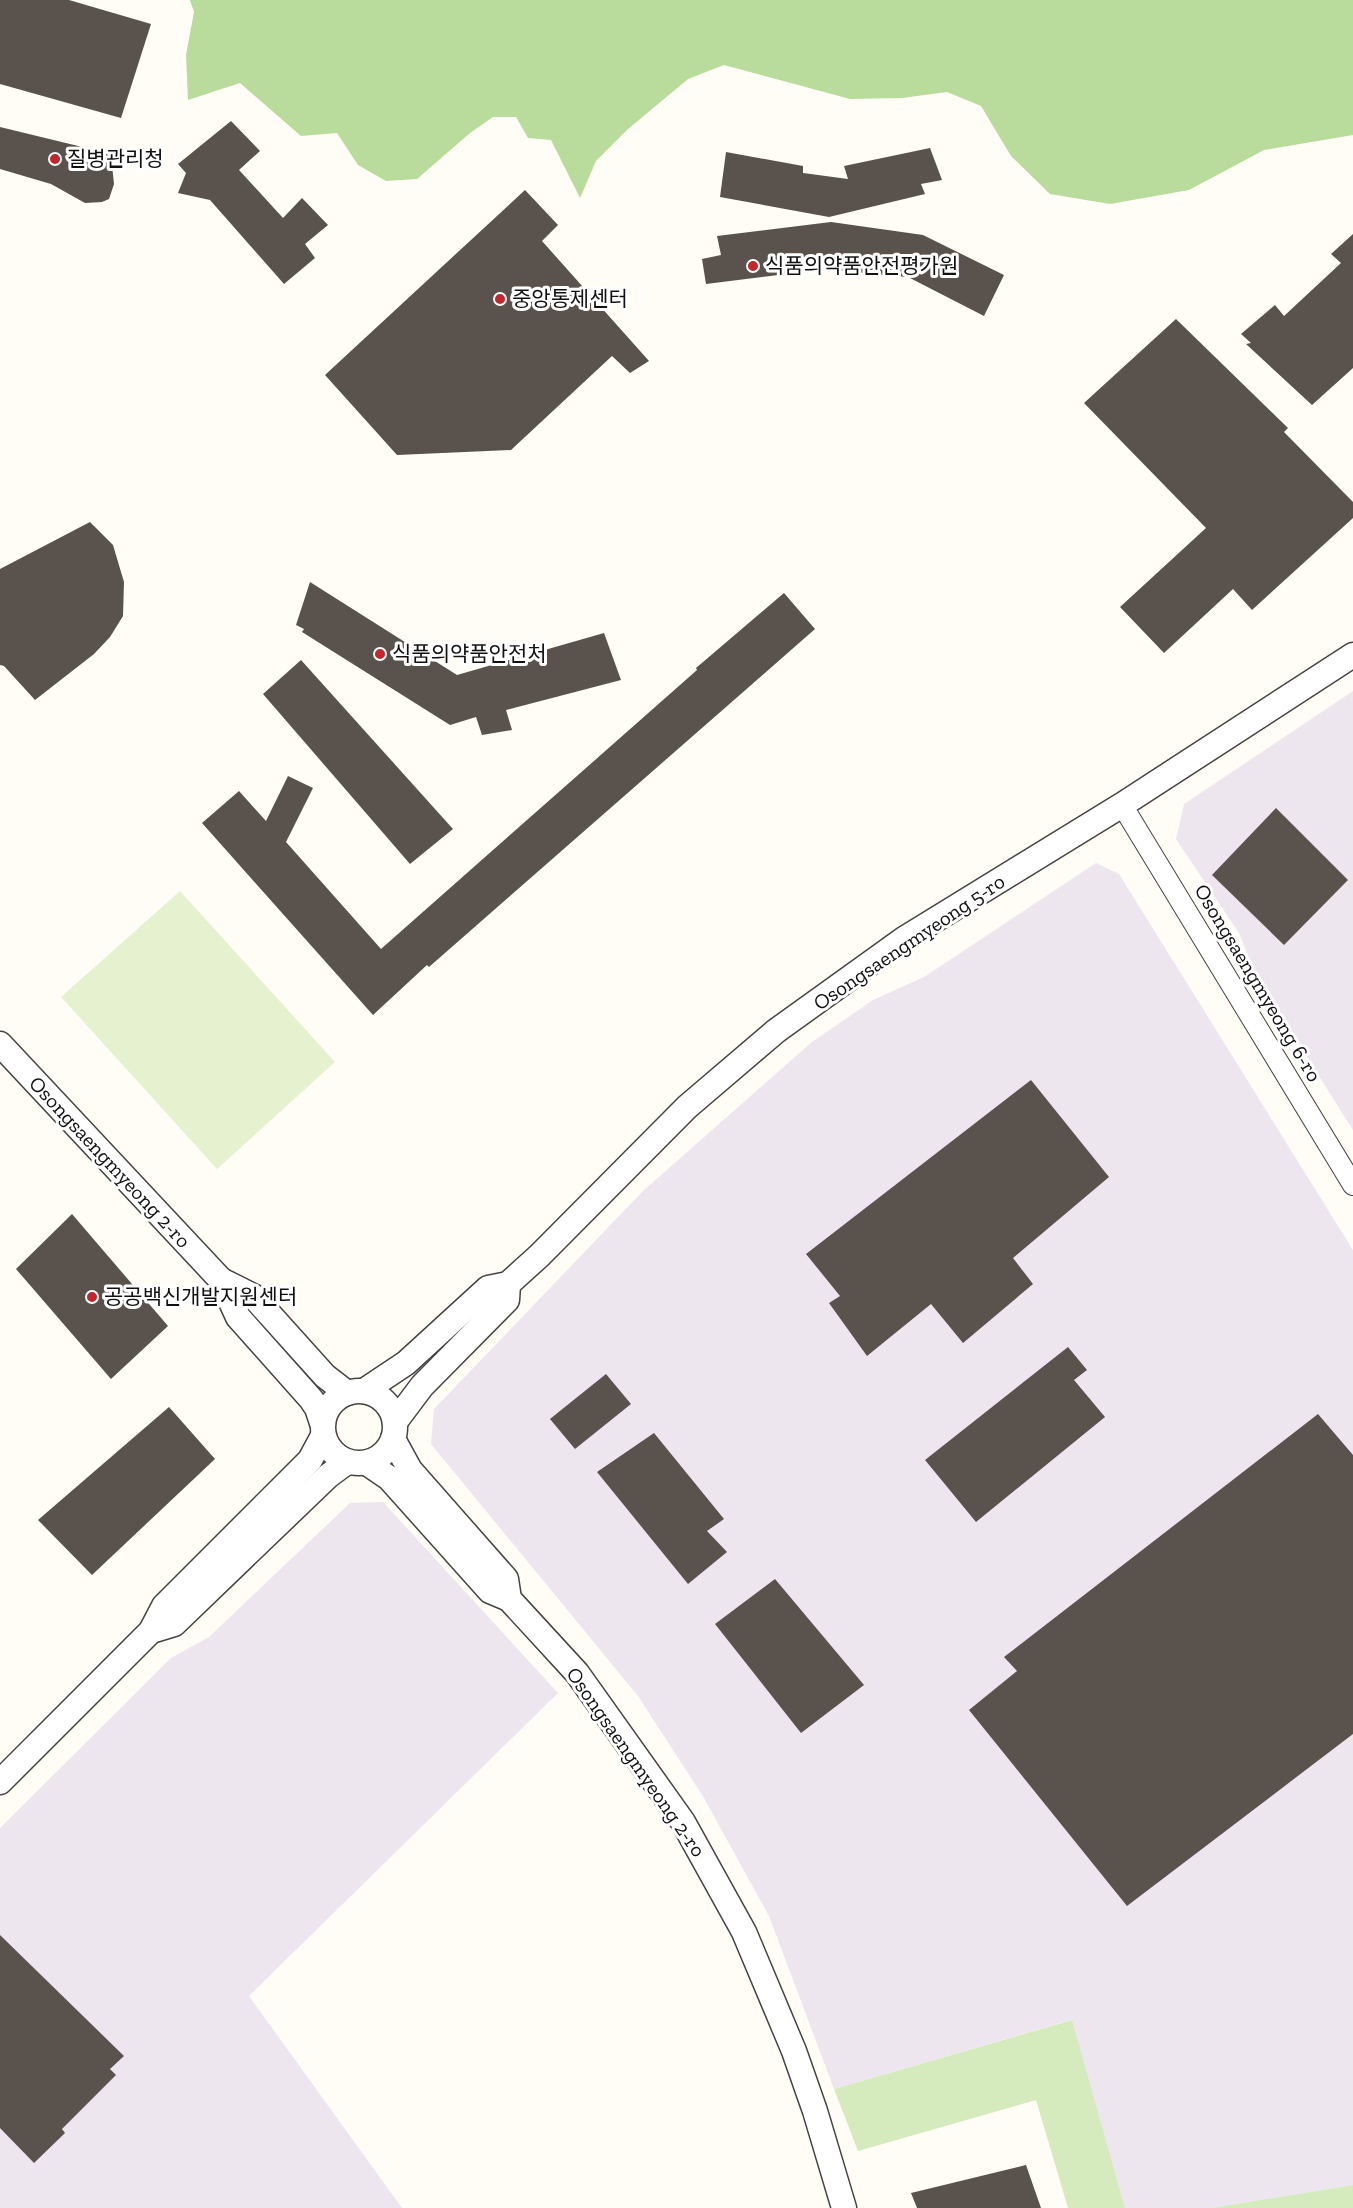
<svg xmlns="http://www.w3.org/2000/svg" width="1353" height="2208" viewBox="0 0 1353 2208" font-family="'Zilla Slab','Noto Sans KR',serif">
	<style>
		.industrial { fill: #eee6ef }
		.green { fill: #d5ebbd }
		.forest { fill: #b9dc9c }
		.pitch { fill: #e6f2cf }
		.building { fill: #5a524d }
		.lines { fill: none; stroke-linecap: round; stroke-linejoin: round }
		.minor-casing { stroke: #444; stroke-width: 22 }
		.tertiary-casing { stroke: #444; stroke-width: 27 }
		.minor { stroke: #fff; stroke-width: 20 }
		.tertiary { stroke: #fff; stroke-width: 24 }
		.poi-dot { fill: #c4262e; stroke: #fff; stroke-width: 2 }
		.labels { text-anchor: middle; stroke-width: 6; stroke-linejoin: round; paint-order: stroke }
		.poi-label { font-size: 21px; fill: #111; stroke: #fff; text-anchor: start }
		.street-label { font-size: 21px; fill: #111; stroke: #fff }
	</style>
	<rect width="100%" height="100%" fill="#fffdf5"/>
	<g class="industrial">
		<path d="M 1353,691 L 1353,1130 L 1257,978 L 1239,933 L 1176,839 L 1184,804 Z"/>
		<path d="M 1096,863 L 1119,874 L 1353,1250 L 1353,2185 L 1211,2208 L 1125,2208 L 1071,2020 L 834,2089 L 769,1916 L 704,1798 L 638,1696 L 431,1444 L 434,1409 L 643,1191 L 812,1042 L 873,1000 L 924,977 Z"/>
		<path d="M 383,1502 L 558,1693 L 249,1996 L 402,2208 L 0,2208 L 0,1828 L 171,1658 L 209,1637 L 350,1503 Z"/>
	</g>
	<g class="green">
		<path d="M 1072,2020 L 1125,2208 L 1068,2208 L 1036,2100 L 858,2151 L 834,2089 Z"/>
		<path d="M 1353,2185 L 1353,2208 L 1211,2208 Z"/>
	</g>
	<path class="forest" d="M 190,0 L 1353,0 L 1353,135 L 1264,150 L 1189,190 L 1110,204 L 1050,194 L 1011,156 L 981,106 L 947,92 L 902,98 L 850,99 L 724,65 L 688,79 L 628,129 L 596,161 L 580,198 L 551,140 L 528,138 L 516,117 L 493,117 L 470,133 L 417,179 L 386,181 L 358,165 L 337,133 L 301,136 L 240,83 L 188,100 L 186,55 L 194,12 Z"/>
	<path class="pitch" d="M 180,891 L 335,1062 L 217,1169 L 61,997 Z"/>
	<g class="building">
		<path d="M 0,0 L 69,0 L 151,24 L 121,118 L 0,84 Z"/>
		<path d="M 231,121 L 260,151 L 239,170 L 283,218 L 302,198 L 328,225 L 305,244 L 315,258 L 284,284 L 210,200 L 178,193 L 186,173 L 178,164 Z"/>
		<path d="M 0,127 L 107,153 L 112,165 L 114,184 L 109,199 L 102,202 L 85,203 L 51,184 L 0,169 Z"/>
		<path d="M 930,148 L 942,180 L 921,184 L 925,194 L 829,217 L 720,197 L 726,152 L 803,166 L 803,173 L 848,179 L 844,166 Z"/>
		<path d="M 525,190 L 558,225 L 542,241 L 649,361 L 630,373 L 612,356 L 511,450 L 397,455 L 325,375 Z"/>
		<path d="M 831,222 L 923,235 L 1004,275 L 984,316 L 908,277 L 832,270 L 830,258 L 801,257 L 803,272 L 706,284 L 702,259 L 721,255 L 717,236 Z"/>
		<path d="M 1353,234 L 1353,368 L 1312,405 L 1246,344 L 1251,343 L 1241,334 L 1275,305 L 1284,316 L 1341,263 L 1331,254 Z"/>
		<path d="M 1176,319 L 1288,428 L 1284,432 L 1353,502 L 1353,518 L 1252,610 L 1233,589 L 1164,653 L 1120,607 L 1206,528 L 1084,403 Z"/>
		<path d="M 90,522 L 113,545 L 124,582 L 123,616 L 110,637 L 94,654 L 35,700 L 4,666 L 0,665 L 0,569 Z"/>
		<path d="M 310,582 L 457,675 L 604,633 L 621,680 L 506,710 L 512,730 L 482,735 L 476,717 L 450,725 L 302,632 L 304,629 L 296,625 Z"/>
		<path d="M 784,593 L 815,629 L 429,967 L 427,965 L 373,1015 L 202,823 L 239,791 L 266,821 L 288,776 L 313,788 L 286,842 L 381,949 L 697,670 L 696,668 Z"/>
		<path d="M 301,660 L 453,829 L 410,864 L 263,694 Z"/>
		<path d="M 1276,808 L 1348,880 L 1284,945 L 1212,875 Z"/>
		<path d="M 1031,1080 L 1109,1177 L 1013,1258 L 1033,1284 L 963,1343 L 931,1304 L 867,1356 L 829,1303 L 840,1296 L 806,1254 Z"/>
		<path d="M 72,1214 L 168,1326 L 111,1379 L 16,1269 Z"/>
		<path d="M 1068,1347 L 1087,1370 L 1074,1380 L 1105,1417 L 976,1522 L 925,1460 Z"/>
		<path d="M 606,1374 L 631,1404 L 575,1449 L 550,1419 Z"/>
		<path d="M 169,1407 L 215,1459 L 92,1575 L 38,1520 Z"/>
		<path d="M 1318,1414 L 1353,1455 L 1353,1734 L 1127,1906 L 969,1710 L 1017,1671 L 1004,1657 Z"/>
		<path d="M 654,1433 L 724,1519 L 707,1531 L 727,1552 L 688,1584 L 597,1472 Z"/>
		<path d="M 775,1579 L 864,1685 L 801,1733 L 715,1624 Z"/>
		<path d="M 0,1935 L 124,2056 L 110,2069 L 116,2075 L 62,2129 L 65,2133 L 34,2163 L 0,2128 Z"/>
		<path d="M 1026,2165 L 1041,2208 L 917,2208 L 911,2193 Z"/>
	</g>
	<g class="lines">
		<g class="minor-casing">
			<path id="minor" d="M 1122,805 L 1353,1185"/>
		</g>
		<g class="tertiary-casing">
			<g id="tertiary">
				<path d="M 0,1044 L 221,1280 L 238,1317 L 311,1399 L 317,1408 L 322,1423"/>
				<path d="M 221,1280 L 253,1296 L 325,1376 L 347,1393"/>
				<circle cx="359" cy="1427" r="36"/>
				<path d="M 364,1391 L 406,1363 L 488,1288 L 508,1284 L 539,1256 L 687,1107 L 776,1031 L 904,939 L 1122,805 L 1353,655"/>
				<path d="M 395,1422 L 422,1386 L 507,1300 L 508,1284"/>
				<path d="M 393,1439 L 410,1470 L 506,1579 L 509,1599"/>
				<path d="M 367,1463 L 389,1478 L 490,1591 L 509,1599 L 577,1673 L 683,1822 L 744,1932 L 794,2051 L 815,2111 L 844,2208"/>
				<path d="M 151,1631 L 174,1624 L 328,1476 L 347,1462"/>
				<path d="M 0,1782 L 151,1631 L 164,1606 L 310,1460 L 323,1436"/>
			</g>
		</g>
		<use href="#minor" class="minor"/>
		<use href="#tertiary" class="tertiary"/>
	</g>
	<g class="poi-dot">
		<circle cx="55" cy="159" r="6"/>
		<circle cx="753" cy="266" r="6"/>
		<circle cx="500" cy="299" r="6"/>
		<circle cx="380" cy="654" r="6"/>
		<circle cx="92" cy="1297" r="6"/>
	</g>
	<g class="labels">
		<g class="poi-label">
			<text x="67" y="166">질병관리청</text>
			<text x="765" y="273">식품의약품안전평가원</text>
			<text x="512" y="306">중앙통제센터</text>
			<text x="392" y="661">식품의약품안전처</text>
			<text x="104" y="1304">공공백신개발지원센터</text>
		</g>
		<g class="street-label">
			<text transform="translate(909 942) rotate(-34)" y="7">Osongsaengmyeong 5-ro</text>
			<text transform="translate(1258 983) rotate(59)" y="7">Osongsaengmyeong 6-ro</text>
			<text transform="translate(110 1162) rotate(47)" y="7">Osongsaengmyeong 2-ro</text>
			<text transform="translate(636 1762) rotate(55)" y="7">Osongsaengmyeong 2-ro</text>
		</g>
	</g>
</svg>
